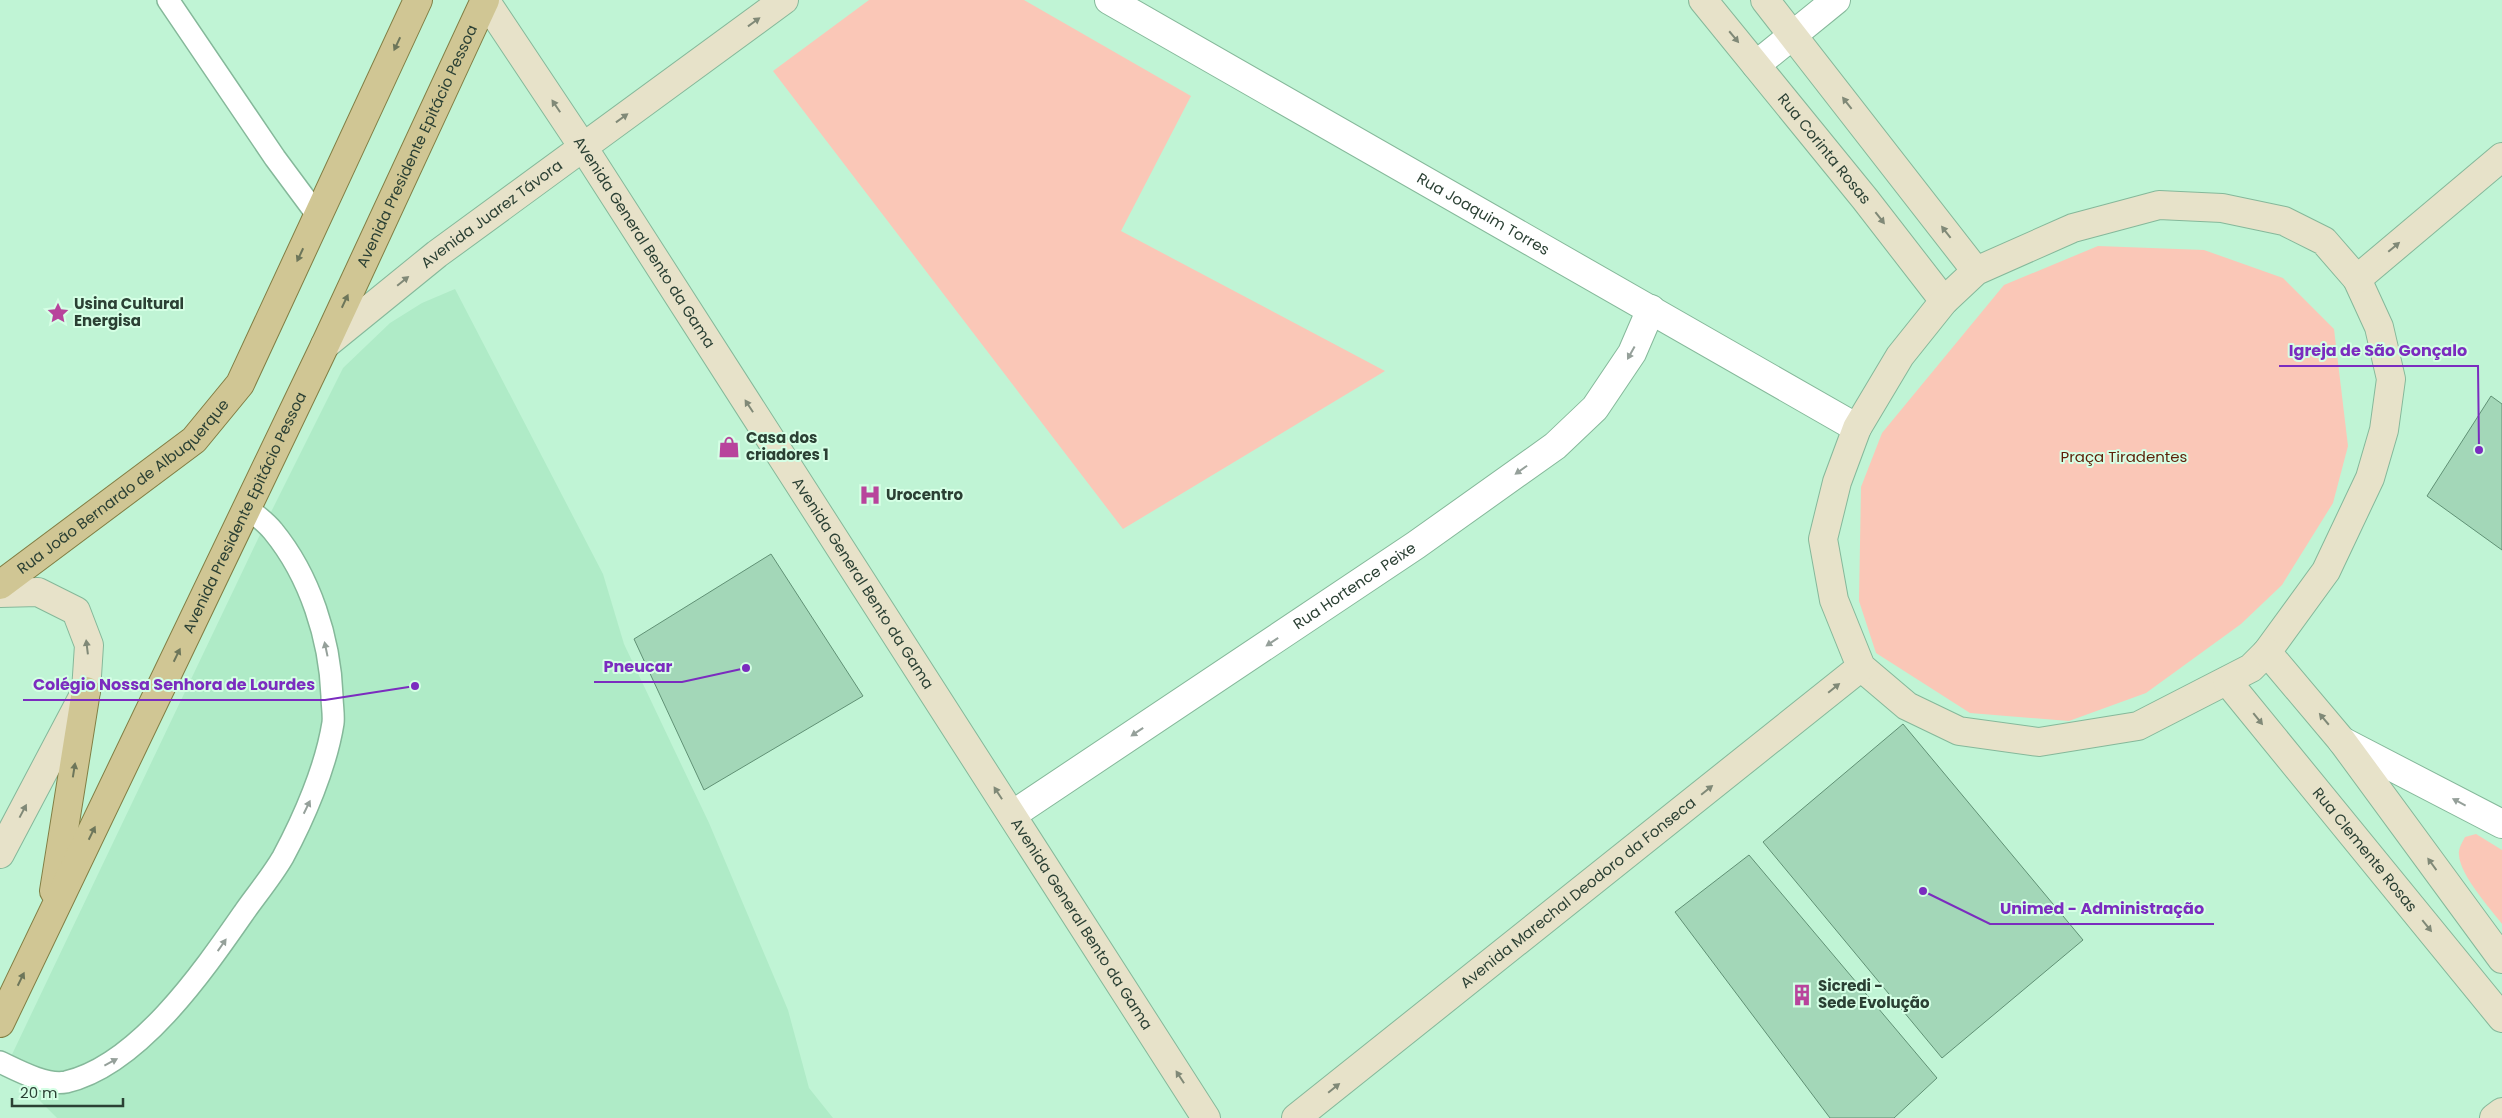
<svg xmlns="http://www.w3.org/2000/svg" width="2502" height="1118" viewBox="0 0 2502 1118" font-family="Poppins,sans-serif">
	<style>
		.built { fill: #afebc7 }
		.green { fill: #fac7b7 }
		.building { fill: #a3d7b8; stroke: #609175 }
		.lines { fill: none; stroke-linecap: round; stroke-linejoin: round }
		.lane-casing { stroke: #85b89a; stroke-width: 24 }
		.street-casing { stroke: #85b89a; stroke-width: 30 }
		.secondary-casing { stroke: #85b89a; stroke-width: 30 }
		.primary-casing { stroke: #817e44; stroke-width: 30 }
		.lane { stroke: #fff; stroke-width: 21 }
		.street { stroke: #fff; stroke-width: 28 }
		.secondary { stroke: #e7e2c9; stroke-width: 28 }
		.primary { stroke: #d0c694; stroke-width: 28 }
		.oneway { fill: #808977 }
		.oneway2 { fill: #6d765a }
		.oneway3 { fill: #95a09a }
		.labels { text-anchor: middle; stroke-width: 4; stroke-linejoin: round; paint-order: stroke }
		.street-label { font-size: 15px; fill: #2b4034; stroke: #d5ffe5 }
		.poi-label { font-size: 15px; font-weight: bold; fill: #2b4034; stroke: #d5ffe5; text-anchor: start }
		.park-label { font-size: 15px; fill: #5c1f08; stroke: #d5ffe5 }
		.leader { fill: none; stroke: #7b2cbf; stroke-width: 2 }
		.callout-dot { fill: #7b2cbf; stroke: #d5ffe5; stroke-width: 2 }
		.callout-label { font-size: 16px; text-anchor: middle; font-weight: bold; fill: #7b2cbf; stroke: #d5ffe5; stroke-width: 4; stroke-linejoin: round; paint-order: stroke }
	</style>
	<rect width="100%" height="100%" fill="#c0f4d5"/>
	<path class="built" d="M 455,289 L 603,574 L 624,644 L 709,823 L 788,1010 L 809,1088 L 833,1118 L 57,1118 L 6,1067 L 267,520 L 343,368 L 390,323 L 422,303 Z"/>
	<g class="green">
		<path d="M 869,0 L 1024,0 L 1191,96 L 1121,231 L 1385,371 L 1123,529 L 773,71 Z"/>
		<path d="M 2098,246 L 2204,250 L 2283,278 L 2334,329 L 2348,446 L 2333,503 L 2282,585 L 2241,624 L 2146,693 L 2069,721 L 1970,713 L 1876,653 L 1859,601 L 1861,487 L 1882,433 L 2004,285 Z"/>
		<path d="M 2476,834 L 2502,850 L 2502,924 C 2490,908 2460,875 2459,855 C 2458,849 2462,843 2465,837 Z"/>
	</g>
	<g class="building">
		<path d="M 2491,396 L 2502,404 L 2502,550 L 2427,496 Z"/>
		<path d="M 771,554 L 863,696 L 704,790 L 634,639 Z"/>
		<path d="M 1903,724 L 2083,940 L 1942,1058 L 1763,842 Z"/>
		<path d="M 1749,855 L 1937,1078 L 1894,1118 L 1830,1118 L 1675,912 Z"/>
	</g>
	<g class="lines">
		<g class="lane-casing">
			<g id="lane">
				<path d="M 168,0 L 275,158 L 318,216"/>
				<path d="M 0,1062 C 17,1070 46,1086 66,1082 C 139,1065 204,970 245,911 C 257,894 272,876 283,857 C 304,818 326,767 333,723 C 334,715 332,705 332,696 C 330,639 310,576 273,531 C 266,522 256,515 247,508"/>
			</g>
		</g>
		<g class="street-casing">
			<g id="street">
				<path id="s1" d="M 1109,0 L 1857,428"/>
				<path d="M 1756,65 L 1836,0"/>
				<path d="M 2342,741 L 2502,824"/>
				<path id="s2" d="M 1012,815 L 1416,545 L 1555,446 L 1595,408 L 1632,353 L 1651,309"/>
			</g>
		</g>
		<g class="secondary-casing">
			<g id="secondary">
				<path id="s3" d="M 485,0 L 583,147 L 1206,1118"/>
				<path id="s4" d="M 1703,0 L 1865,199 L 1944,301"/>
				<path d="M 1765,0 L 1976,271"/>
				<path d="M 2159,205 L 2222,208 L 2284,221 L 2324,241 L 2357,279 L 2379,327 L 2391,379 L 2384,430 L 2370,478 L 2326,571 L 2267,652 L 2251,668 L 2138,726 L 2039,742 L 1959,731 L 1907,706 L 1861,667 L 1834,600 L 1823,539 L 1837,482 L 1857,428 L 1900,356 L 1944,301 L 1976,271 L 2073,228 Z"/>
				<path d="M 2357,279 L 2502,157"/>
				<path id="s5" d="M 325,345 L 437,254 L 784,0"/>
				<path d="M 0,593 L 38,592 L 76,611 L 89,645 L 86,691 L 0,854"/>
				<path d="M 2267,652 L 2342,741 L 2502,959"/>
				<path id="s6" d="M 2227,681 L 2502,1018"/>
				<path id="s7" d="M 1296,1118 L 1861,667"/>
				<path d="M 2494,1118 L 2502,1112"/>
			</g>
		</g>
		<g class="primary-casing">
			<g id="primary">
				<path id="s8" d="M 0,585 L 194,440 L 240,384 L 418,0"/>
				<path d="M 54,891 L 86,691"/>
				<path id="s9" d="M 0,1023 L 325,345 L 485,0"/>
			</g>
		</g>
		<use href="#lane" class="lane"/>
		<use href="#street" class="street"/>
		<use href="#secondary" class="secondary"/>
		<use href="#primary" class="primary"/>
	</g>
	<defs><path id="oneway-solid" d="M-6-.8H1V-3.2L6.5 0L1 3.2V.8H-6Z" transform="scale(1.25)"/></defs>
	<g class="oneway">
		<use href="#oneway-solid" transform="translate(754 22) rotate(-36)"/>
		<use href="#oneway-solid" transform="translate(1734 37) rotate(50)"/>
		<use href="#oneway-solid" transform="translate(1847 103) rotate(-128)"/>
		<use href="#oneway-solid" transform="translate(556 106) rotate(-124)"/>
		<use href="#oneway-solid" transform="translate(622 118) rotate(-36)"/>
		<use href="#oneway-solid" transform="translate(1880 218) rotate(52)"/>
		<use href="#oneway-solid" transform="translate(1946 232) rotate(-128)"/>
		<use href="#oneway-solid" transform="translate(2394 247) rotate(-40)"/>
		<use href="#oneway-solid" transform="translate(403 281) rotate(-39)"/>
		<use href="#oneway-solid" transform="translate(749 406) rotate(-123)"/>
		<use href="#oneway-solid" transform="translate(87 647) rotate(-97)"/>
		<use href="#oneway-solid" transform="translate(1834 688) rotate(-39)"/>
		<use href="#oneway-solid" transform="translate(2258 719) rotate(51)"/>
		<use href="#oneway-solid" transform="translate(2324 719) rotate(-130)"/>
		<use href="#oneway-solid" transform="translate(1707 790) rotate(-39)"/>
		<use href="#oneway-solid" transform="translate(998 793) rotate(-123)"/>
		<use href="#oneway-solid" transform="translate(23 811) rotate(-62)"/>
		<use href="#oneway-solid" transform="translate(2432 864) rotate(-126)"/>
		<use href="#oneway-solid" transform="translate(2427 926) rotate(51)"/>
		<use href="#oneway-solid" transform="translate(1180 1077) rotate(-123)"/>
		<use href="#oneway-solid" transform="translate(1334 1088) rotate(-39)"/>
	</g>
	<g class="oneway2">
		<use href="#oneway-solid" transform="translate(397 44) rotate(115)"/>
		<use href="#oneway-solid" transform="translate(300 255) rotate(115)"/>
		<use href="#oneway-solid" transform="translate(345 301) rotate(-65)"/>
		<use href="#oneway-solid" transform="translate(177 655) rotate(-64)"/>
		<use href="#oneway-solid" transform="translate(74 770) rotate(-81)"/>
		<use href="#oneway-solid" transform="translate(92 833) rotate(-64)"/>
		<use href="#oneway-solid" transform="translate(21 979) rotate(-64)"/>
	</g>
	<g class="oneway3">
		<use href="#oneway-solid" transform="translate(1631 353) rotate(119)"/>
		<use href="#oneway-solid" transform="translate(1521 470) rotate(145)"/>
		<use href="#oneway-solid" transform="translate(1272 642) rotate(146)"/>
		<use href="#oneway-solid" transform="translate(326 649) rotate(-102)"/>
		<use href="#oneway-solid" transform="translate(1137 732) rotate(146)"/>
		<use href="#oneway-solid" transform="translate(2459 802) rotate(-152)"/>
		<use href="#oneway-solid" transform="translate(307 807) rotate(-64)"/>
		<use href="#oneway-solid" transform="translate(222 945) rotate(-55)"/>
		<use href="#oneway-solid" transform="translate(111 1062) rotate(-28)"/>
	</g>
	<defs>
		<g id="sight-bare" transform="scale(1.725)"><path d="M0-6L1.8-2.2L6-1.7L2.9 1.2L3.7 5.4L0 3.3L-3.7 5.4L-2.9 1.2L-6-1.7L-1.8-2.2Z" fill="#b8449c" stroke="#d5ffe5" stroke-width="2.5" paint-order="stroke"/></g>
		<g id="shop-bare" transform="scale(1.725)"><path d="M-5-2.5h2.3a2.7 3.5 0 0 1 5.4 0H5L5.5 6h-11ZM-1.5-2.5h3a1.5 2.3 0 0 0-3 0Z" fill="#b8449c" stroke="#d5ffe5" stroke-width="2.5" paint-order="stroke"/></g>
		<g id="hospital-bare" transform="scale(1.725)"><path d="M-5-5h3v3.5h4V-5h3V5h-3V1.5h-4V5h-3Z" fill="#b8449c" stroke="#d5ffe5" stroke-width="2.5" paint-order="stroke"/></g>
		<g id="building-bare" transform="scale(1.725)"><path d="M-4-6H4V6H1V3H-1V6H-4ZM-2.5-4.3h1.7v1.8h-1.7ZM.8-4.3h1.7v1.8H.8ZM-2.5-1h1.7V.8h-1.7ZM.8-1h1.7V.8H.8Z" fill="#b8449c" stroke="#d5ffe5" stroke-width="2.5" paint-order="stroke"/></g>
	</defs>
	<g fill-rule="evenodd">
		<use href="#sight-bare" x="58" y="313"/>
		<use href="#shop-bare" x="729" y="447"/>
		<use href="#hospital-bare" x="870" y="495"/>
		<use href="#building-bare" x="1802" y="995"/>
	</g>
	<g class="labels">
		<g class="street-label">
			<text dy="5" stroke="none"><textPath href="#s9" startOffset="971">Avenida Presidente Epitácio Pessoa</textPath></text>
			<text dy="5" stroke="none"><textPath href="#s4" startOffset="192">Rua Corinta Rosas</textPath></text>
			<text dy="5" stroke="none"><textPath href="#s1" startOffset="431">Rua Joaquim Torres</textPath></text>
			<text dy="5" stroke="none"><textPath href="#s5" startOffset="212">Avenida Juarez Távora</textPath></text>
			<text dy="5" stroke="none"><textPath href="#s3" startOffset="290">Avenida General Bento da Gama</textPath></text>
			<text dy="5" stroke="none"><textPath href="#s8" startOffset="158">Rua João Bernardo de Albuquerque</textPath></text>
			<text dy="5" stroke="none"><textPath href="#s9" startOffset="566">Avenida Presidente Epitácio Pessoa</textPath></text>
			<text dy="5" stroke="none"><textPath href="#s3" startOffset="695">Avenida General Bento da Gama</textPath></text>
			<text dy="5" stroke="none"><textPath href="#s2" startOffset="412">Rua Hortence Peixe</textPath></text>
			<text dy="5" stroke="none"><textPath href="#s6" startOffset="218">Rua Clemente Rosas</textPath></text>
			<text dy="5" stroke="none"><textPath href="#s7" startOffset="361">Avenida Marechal Deodoro da Fonseca</textPath></text>
			<text dy="5" stroke="none"><textPath href="#s3" startOffset="1100">Avenida General Bento da Gama</textPath></text>
		</g>
		<g class="poi-label">
			<text x="74" y="309">Usina Cultural<tspan x="74" dy="17">Energisa</tspan></text>
			<text x="746" y="443">Casa dos<tspan x="746" dy="17">criadores 1</tspan></text>
			<text x="886" y="500">Urocentro</text>
			<text x="1818" y="991">Sicredi -<tspan x="1818" dy="17">Sede Evolução</tspan></text>
		</g>
		<g class="park-label">
			<text x="2124" y="462">Praça Tiradentes</text>
		</g>
	</g>
	<path class="leader" d="M2479 450L2478 366H2279M746 668L682 682H594M415 686L325 700H23M1923 891L1990 924H2214"/>
	<g class="callout-dot">
		<circle cx="2479" cy="450" r="5"/>
		<circle cx="746" cy="668" r="5"/>
		<circle cx="415" cy="686" r="5"/>
		<circle cx="1923" cy="891" r="5"/>
	</g>
	<g class="callout-label">
		<text x="2378" y="356">Igreja de São Gonçalo</text>
		<text x="638" y="672">Pneucar</text>
		<text x="174" y="690">Colégio Nossa Senhora de Lourdes</text>
		<text x="2102" y="914">Unimed - Administração</text>
	</g>
	<path d="M12 1098v8h111v-8" fill="none" stroke="#2b4034" stroke-width="2.5"/>
	<text x="20" y="1098" font-size="15" fill="#2b4034" stroke="#d5ffe5" stroke-width="4" paint-order="stroke">20 m</text>
</svg>
